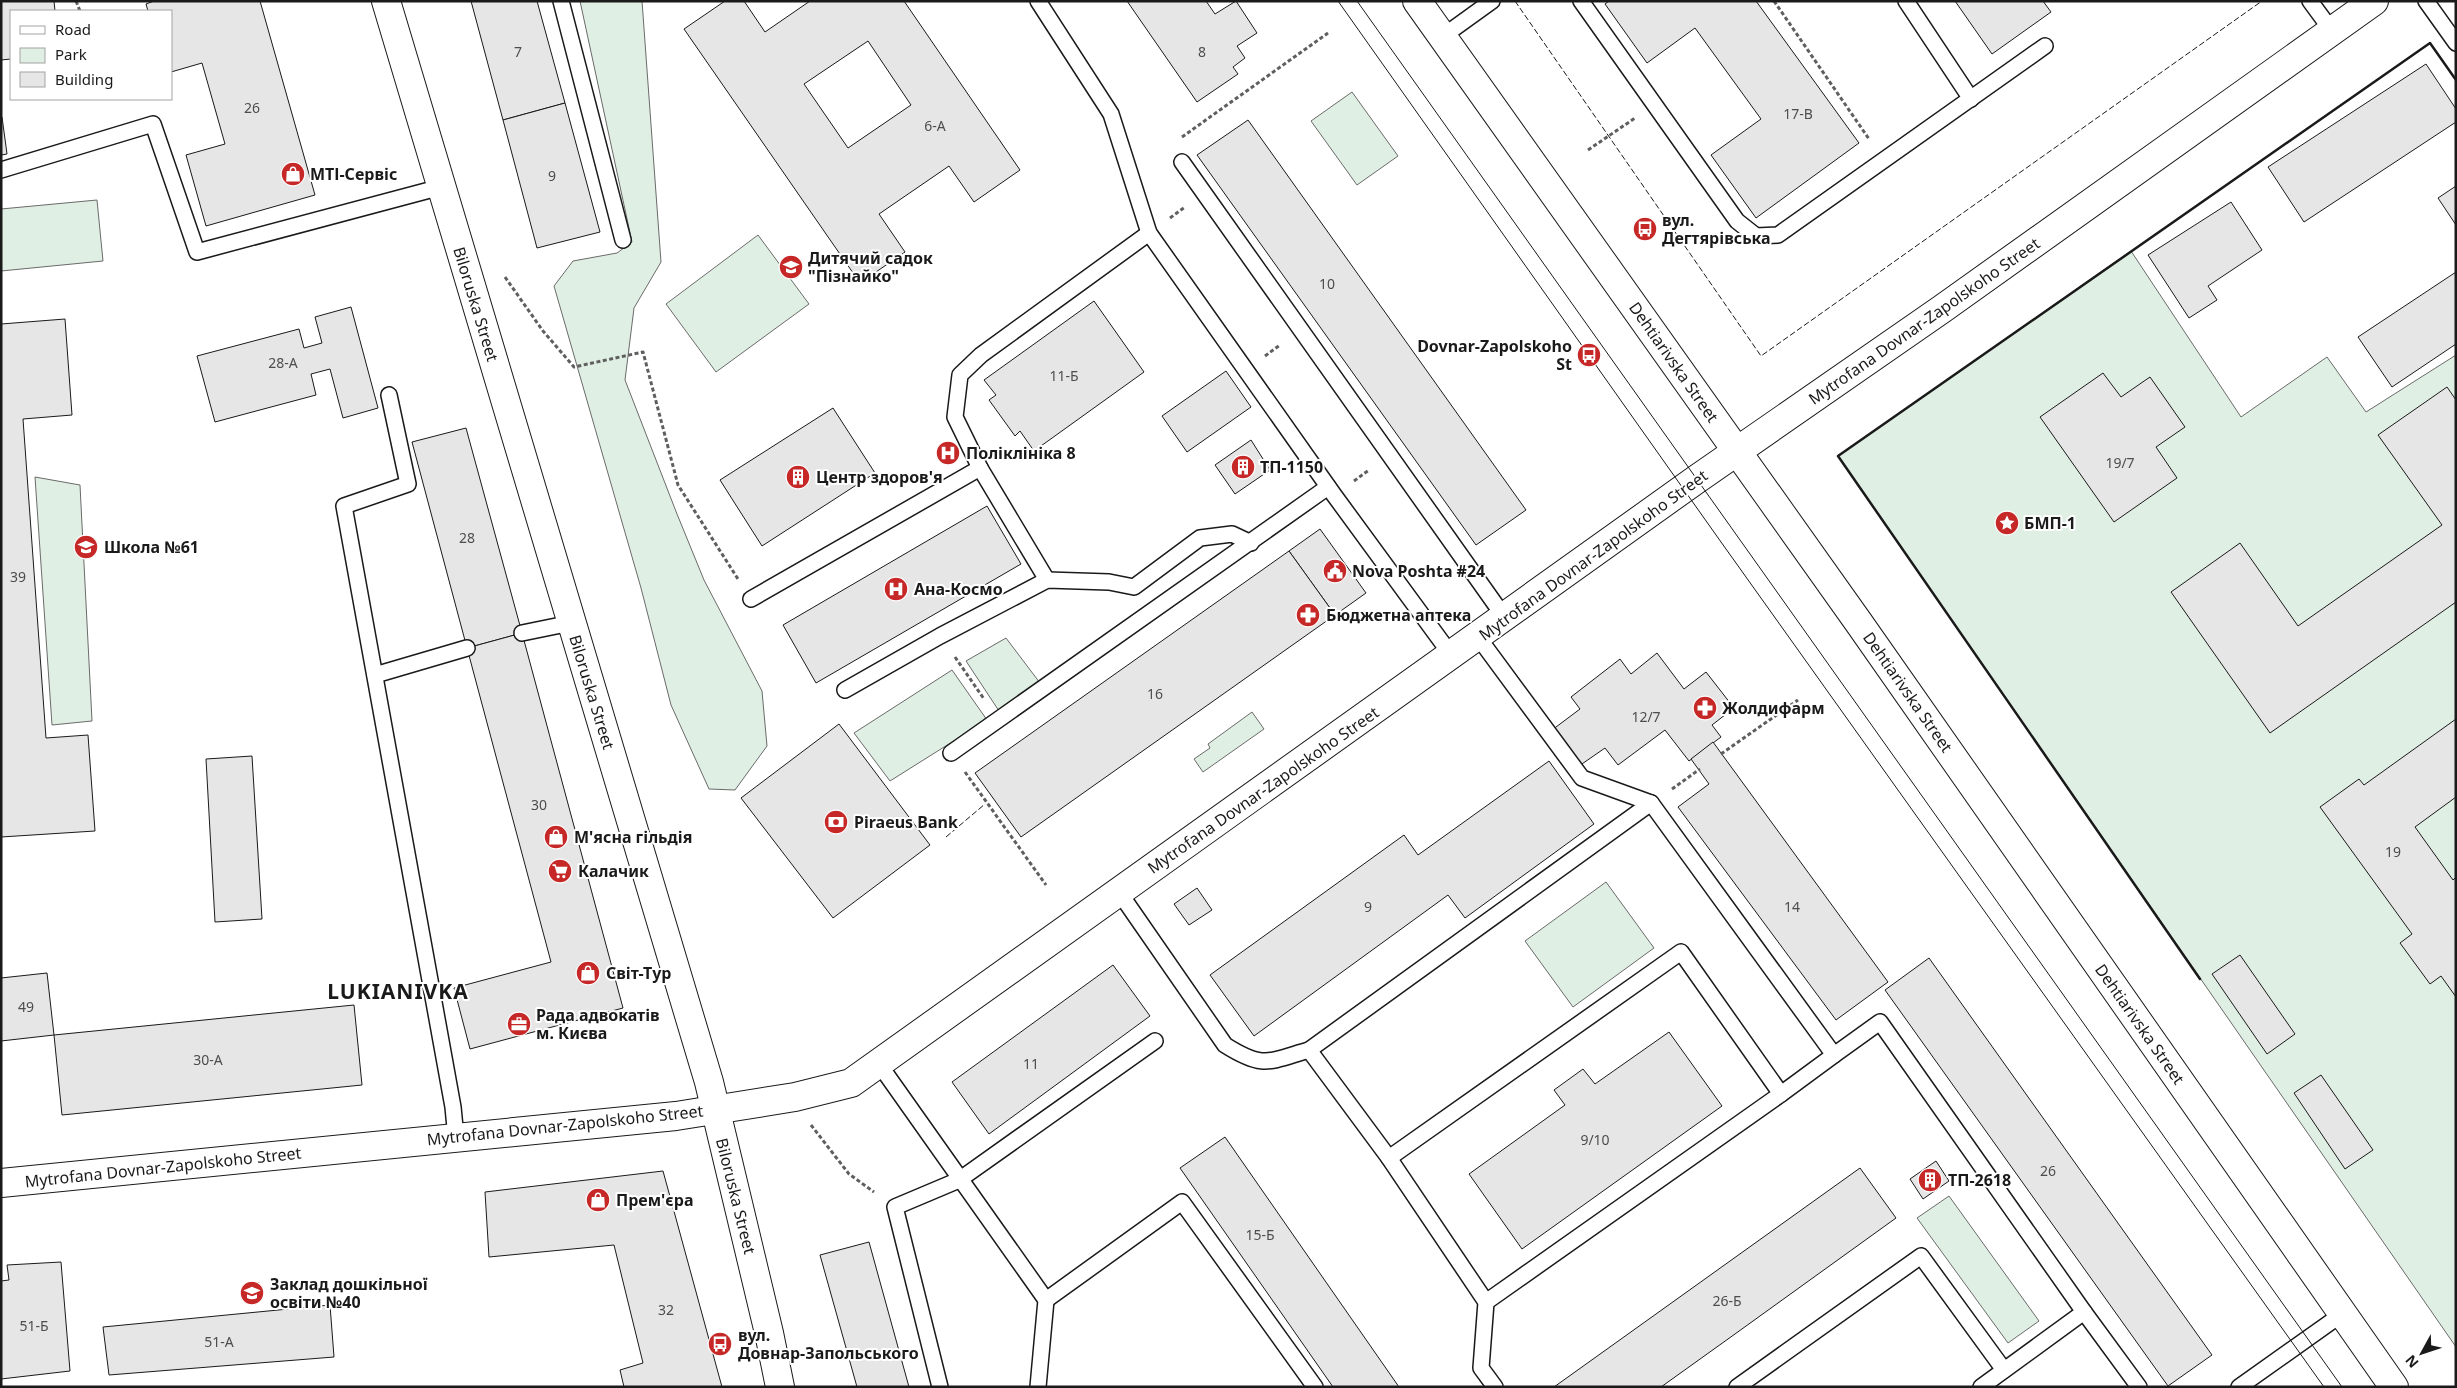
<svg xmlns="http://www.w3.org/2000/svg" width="2457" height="1388" viewBox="0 0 2457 1388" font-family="'Noto Sans',sans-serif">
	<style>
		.green { fill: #e0efe3; stroke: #6a6a6a }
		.building { fill: #e6e6e6; stroke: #1a1a1a; fill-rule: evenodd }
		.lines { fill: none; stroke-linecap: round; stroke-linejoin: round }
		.service-casing { stroke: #1a1a1a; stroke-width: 18 }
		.minor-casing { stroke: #1a1a1a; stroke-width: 30 }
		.tertiary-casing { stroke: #1a1a1a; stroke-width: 30 }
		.secondary-casing { stroke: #1a1a1a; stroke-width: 30 }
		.path { stroke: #5f5f5f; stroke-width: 3; stroke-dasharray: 4 2.5; stroke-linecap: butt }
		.service { stroke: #fff; stroke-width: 15 }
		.minor { stroke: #fff; stroke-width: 28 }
		.tertiary { stroke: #fff; stroke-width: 28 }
		.secondary { stroke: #fff; stroke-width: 28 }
		.tram { stroke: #1a1a1a; stroke-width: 1 }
		.fence { stroke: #1a1a1a; stroke-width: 1; stroke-dasharray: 6 2.5; stroke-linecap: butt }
		.wall { stroke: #1a1a1a; stroke-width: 2.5 }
		.labels { text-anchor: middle; stroke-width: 4; stroke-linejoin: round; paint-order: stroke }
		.number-label { font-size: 14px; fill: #4d4d4d }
		.poi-label { font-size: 16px; font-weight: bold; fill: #1a1a1a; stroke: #fff; text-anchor: start }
		.street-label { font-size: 16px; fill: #1a1a1a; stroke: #fff }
		.district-label { font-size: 21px; font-weight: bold; letter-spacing: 1px; fill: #1a1a1a; stroke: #fff }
	</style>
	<rect width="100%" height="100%" fill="#fff"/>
	<g class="green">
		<path d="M 580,1 L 642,1 L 661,262 L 634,308 L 625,380 L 677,514 L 704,580 L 762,691 L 767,746 L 735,790 L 709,789 L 671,705 L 641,588 L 554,286 L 573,261 L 617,253 L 632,242 Z"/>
		<path d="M 1352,92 L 1398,156 L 1357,185 L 1311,121 Z"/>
		<path d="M 97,200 L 103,261 L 1,271 L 1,209 Z"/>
		<path d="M 758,235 L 809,304 L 716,372 L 666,304 Z"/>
		<path d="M 2131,251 L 2241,417 L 2327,357 L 2366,412 L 2456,355 L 2456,1347 L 1838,456 Z"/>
		<path d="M 35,477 L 80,485 L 92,721 L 52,725 Z"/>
		<path d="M 1006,638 L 1040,683 L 1001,714 L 966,661 Z"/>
		<path d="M 952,670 L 987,720 L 890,781 L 854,733 Z"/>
		<path d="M 1252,712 L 1264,729 L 1203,772 L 1194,759 L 1210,748 L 1208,744 Z"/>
		<path d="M 1606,882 L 1654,948 L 1573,1007 L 1525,941 Z"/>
		<path d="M 1949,1196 L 2039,1321 L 2008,1343 L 1917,1218 Z"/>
	</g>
	<g class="building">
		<path d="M 1,1 L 54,1 L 55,11 L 11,11 L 11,59 L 1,60 Z"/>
		<path d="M 154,1 L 260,1 L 315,195 L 206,226 L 186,155 L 225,144 L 202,63 L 171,72 L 171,11 L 148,11 L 146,4 Z"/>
		<path d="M 471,1 L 537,1 L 565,103 L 503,120 Z"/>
		<path d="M 725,1 L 744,1 L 765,32 L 810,1 L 904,1 L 1020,170 L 974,202 L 949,166 L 879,214 L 905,252 L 860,283 L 684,29 ZM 868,41 L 911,105 L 848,148 L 804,84 Z"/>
		<path d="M 1127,1 L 1206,1 L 1215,14 L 1236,1 L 1257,33 L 1237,46 L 1245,58 L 1233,67 L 1238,74 L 1197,102 Z"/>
		<path d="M 1609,1 L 1756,1 L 1859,143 L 1756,218 L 1711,155 L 1761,119 L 1695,28 L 1647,63 L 1605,4 Z"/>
		<path d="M 1955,1 L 2043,1 L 2051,12 L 1992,54 Z"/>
		<path d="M 2426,64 L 2456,109 L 2456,122 L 2304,222 L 2268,167 Z"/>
		<path d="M 565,103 L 600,232 L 537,248 L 503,120 Z"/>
		<path d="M 2,117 L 7,154 L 1,155 L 1,118 Z"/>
		<path d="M 1248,120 L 1526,510 L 1476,545 L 1197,155 Z"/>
		<path d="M 2456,186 L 2456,225 L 2438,198 Z"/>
		<path d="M 2231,202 L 2262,250 L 2208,286 L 2217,300 L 2189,318 L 2148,255 Z"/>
		<path d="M 2456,272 L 2456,344 L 2392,387 L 2358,337 Z"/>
		<path d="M 1094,301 L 1144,372 L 1034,451 L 1020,431 L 1015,436 L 989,400 L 996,395 L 984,380 Z"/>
		<path d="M 351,307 L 378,408 L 343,418 L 330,369 L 311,374 L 316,395 L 215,422 L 197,356 L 299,329 L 304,348 L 322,343 L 315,317 Z"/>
		<path d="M 65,319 L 72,415 L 23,419 L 46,738 L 88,735 L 95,831 L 1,837 L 1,324 Z"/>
		<path d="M 1226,371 L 1251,407 L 1187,452 L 1162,416 Z"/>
		<path d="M 2103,373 L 2121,397 L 2150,377 L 2185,427 L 2156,447 L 2177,478 L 2114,522 L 2040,417 Z"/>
		<path d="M 2447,387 L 2456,400 L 2456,602 L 2270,733 L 2171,592 L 2240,543 L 2298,626 L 2442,525 L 2378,435 Z"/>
		<path d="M 833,408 L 875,473 L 762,546 L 720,480 Z"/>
		<path d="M 466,428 L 522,633 L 467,648 L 412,442 Z"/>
		<path d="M 1251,440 L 1270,470 L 1235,494 L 1215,465 Z"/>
		<path d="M 987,506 L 1021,564 L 816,683 L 783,625 Z"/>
		<path d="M 1320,529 L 1366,593 L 1335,615 L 1289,551 Z"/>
		<path d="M 1289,551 L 1335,615 L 1021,837 L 975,773 Z"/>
		<path d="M 522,633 L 623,1008 L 470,1049 L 454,988 L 551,962 L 467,648 Z"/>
		<path d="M 1657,653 L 1684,689 L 1706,672 L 1734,708 L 1712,725 L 1721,737 L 1689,761 L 1665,730 L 1618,765 L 1605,748 L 1579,766 L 1552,730 L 1580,709 L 1571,697 L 1620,659 L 1631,674 Z"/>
		<path d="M 2456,719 L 2456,797 L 2415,827 L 2453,880 L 2456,877 L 2456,997 L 2441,976 L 2430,984 L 2400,943 L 2412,934 L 2320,807 L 2359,779 L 2364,785 Z"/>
		<path d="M 839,724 L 930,845 L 833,918 L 741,798 Z"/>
		<path d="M 1713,742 L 1888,982 L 1836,1020 L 1678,807 L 1709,784 L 1691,759 Z"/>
		<path d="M 252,756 L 262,919 L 215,922 L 206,759 Z"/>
		<path d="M 1549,761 L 1594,824 L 1465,918 L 1448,895 L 1254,1036 L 1210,975 L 1404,835 L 1418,855 Z"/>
		<path d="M 1197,888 L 1212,910 L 1189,925 L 1174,904 Z"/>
		<path d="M 2240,955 L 2295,1034 L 2267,1054 L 2212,974 Z"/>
		<path d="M 1929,958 L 2212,1355 L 2168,1386 L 1885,990 Z"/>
		<path d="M 1113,965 L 1150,1016 L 989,1134 L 952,1082 Z"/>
		<path d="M 47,973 L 54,1035 L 1,1041 L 1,978 Z"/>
		<path d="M 354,1005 L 362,1085 L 62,1115 L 54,1035 Z"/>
		<path d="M 1669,1032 L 1722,1106 L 1522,1249 L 1469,1174 L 1565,1105 L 1554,1090 L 1583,1069 L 1595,1084 Z"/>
		<path d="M 2321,1075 L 2373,1150 L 2345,1169 L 2294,1093 Z"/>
		<path d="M 1225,1137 L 1399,1387 L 1333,1387 L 1180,1168 Z"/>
		<path d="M 1936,1161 L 1949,1181 L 1923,1199 L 1910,1179 Z"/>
		<path d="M 1860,1168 L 1896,1218 L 1735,1334 L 1661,1387 L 1554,1387 Z"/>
		<path d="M 663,1171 L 722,1387 L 624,1387 L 620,1370 L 643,1363 L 614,1245 L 489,1257 L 485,1192 Z"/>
		<path d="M 869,1242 L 909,1387 L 857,1387 L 820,1255 Z"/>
		<path d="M 61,1262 L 70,1371 L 1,1379 L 1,1281 L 9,1280 L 7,1265 Z"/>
		<path d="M 330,1305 L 334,1357 L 109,1375 L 103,1327 Z"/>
	</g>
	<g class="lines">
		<g class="service-casing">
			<g id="service">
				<path d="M 561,1 L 623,240"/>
				<path d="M 1038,1 L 1111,114 L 1149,233 L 1334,495 L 1452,656"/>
				<path d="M 1581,1 L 1737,221 L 1756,236 L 1778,235 L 2045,46"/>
				<path d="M 1906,1 L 1971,99"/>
				<path d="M 2310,1 L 2332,31"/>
				<path d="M 2426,1 L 2456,43"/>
				<path d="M 1442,37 L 1492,1"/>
				<path d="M 1182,162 L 1505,618"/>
				<path d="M 1,170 L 153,124 L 197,252 L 441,187"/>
				<path d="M 389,395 L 408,484 L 344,506 L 453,1107 L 456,1138"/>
				<path d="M 980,468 L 955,417 L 960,375 L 981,355 L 1149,233"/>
				<path d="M 751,599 L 980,468 L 1047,580"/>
				<path d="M 522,633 L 571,623"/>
				<path d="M 1478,637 L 1582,778 L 1651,803 L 1834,1055 L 1880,1022 L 2084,1312 L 2139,1387"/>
				<path d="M 375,675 L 467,648"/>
				<path d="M 845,690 L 940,636 L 1047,580 L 1109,582 L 1134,587 L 1200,538 L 1232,534 L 1251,543"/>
				<path d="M 951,753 L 1328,487"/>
				<path d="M 1119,892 L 1225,1045 C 1263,1069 1268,1062 1309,1050 L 1651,803"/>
				<path d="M 1309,1050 L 1389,1158 L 1486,1302 L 1481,1368 L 1495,1387"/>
				<path d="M 879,1064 L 1046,1300 L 1038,1387"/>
				<path d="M 1781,1094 L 1834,1055"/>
				<path d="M 1389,1158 L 1681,952 L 1781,1094 L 1486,1302"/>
				<path d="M 1046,1300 L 1182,1202 L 1315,1387"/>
				<path d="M 940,1387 L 895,1207 L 959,1180 L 1155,1041"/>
				<path d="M 1737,1387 L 1921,1256 L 2004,1370"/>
				<path d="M 1981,1387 L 2084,1312"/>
				<path d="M 2239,1387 L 2342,1314"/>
			</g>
		</g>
		<g class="minor-casing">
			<path id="minor" d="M 386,1 L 709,1082 L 769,1333 L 780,1387"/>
		</g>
		<g class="tertiary-casing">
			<path id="tertiary" d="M 1,1183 L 676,1116 L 795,1097 L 851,1083 L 1697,479 L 1942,309 L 2374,1"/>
		</g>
		<g class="secondary-casing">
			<path id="secondary" d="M 1417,1 L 1859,623 L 2394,1387"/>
		</g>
		<g class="path">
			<path d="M 76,1 L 80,11"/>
			<path d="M 1774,1 L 1869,139"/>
			<path d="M 1182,137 L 1328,33"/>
			<path d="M 1588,150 L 1635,118"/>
			<path d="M 1170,218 L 1185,207"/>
			<path d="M 505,277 L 543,331 L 574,367 L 643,352 L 678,485 L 738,579"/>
			<path d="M 1265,356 L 1280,345"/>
			<path d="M 1354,481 L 1369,470"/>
			<path d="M 955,657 L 984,699"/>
			<path d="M 1721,754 L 1798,700"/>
			<path d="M 965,772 L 1046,885"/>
			<path d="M 1672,789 L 1700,769"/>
			<path d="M 811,1125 L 849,1174 L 874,1192"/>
		</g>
		<use href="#service" class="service"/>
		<use href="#minor" class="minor"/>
		<use href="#tertiary" class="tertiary"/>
		<use href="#secondary" class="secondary"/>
		<g class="tram">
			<path d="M 1338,1 L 1721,542 L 2324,1387"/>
			<path d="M 1357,1 L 2342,1387"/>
		</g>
		<g class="fence">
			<path d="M 1515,1 L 1761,356 L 2262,1"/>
			<path d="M 946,837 L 985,804"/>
		</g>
		<path class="wall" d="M 2200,979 L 1838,456 L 2430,43 L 2456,80"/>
	</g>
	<defs>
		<g id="shop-disc" transform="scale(1.25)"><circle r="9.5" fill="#c62828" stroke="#fff"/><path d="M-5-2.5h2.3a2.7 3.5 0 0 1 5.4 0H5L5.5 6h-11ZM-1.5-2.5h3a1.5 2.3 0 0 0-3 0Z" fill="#fff"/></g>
		<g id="bus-disc" transform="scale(1.25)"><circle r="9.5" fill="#c62828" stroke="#fff"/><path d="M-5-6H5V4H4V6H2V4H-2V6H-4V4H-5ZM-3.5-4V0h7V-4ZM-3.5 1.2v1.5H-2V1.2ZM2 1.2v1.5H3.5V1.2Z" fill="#fff"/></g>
		<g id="school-disc" transform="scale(1.25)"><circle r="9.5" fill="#c62828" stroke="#fff"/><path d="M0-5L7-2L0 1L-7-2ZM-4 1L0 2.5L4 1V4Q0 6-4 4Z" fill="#fff"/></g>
		<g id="hospital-disc" transform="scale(1.25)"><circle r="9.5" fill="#c62828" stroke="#fff"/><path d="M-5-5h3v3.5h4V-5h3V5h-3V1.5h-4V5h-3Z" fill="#fff"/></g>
		<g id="building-disc" transform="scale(1.25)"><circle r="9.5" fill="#c62828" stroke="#fff"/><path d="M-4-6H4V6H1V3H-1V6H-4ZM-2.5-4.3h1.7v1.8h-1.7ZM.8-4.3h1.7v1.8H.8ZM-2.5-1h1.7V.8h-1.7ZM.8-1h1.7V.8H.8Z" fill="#fff"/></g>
		<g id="sight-disc" transform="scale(1.25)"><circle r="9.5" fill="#c62828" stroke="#fff"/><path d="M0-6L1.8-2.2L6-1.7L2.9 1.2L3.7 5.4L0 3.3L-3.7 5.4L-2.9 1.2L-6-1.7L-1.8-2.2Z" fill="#fff"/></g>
		<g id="civic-disc" transform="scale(1.25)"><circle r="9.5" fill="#c62828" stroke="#fff"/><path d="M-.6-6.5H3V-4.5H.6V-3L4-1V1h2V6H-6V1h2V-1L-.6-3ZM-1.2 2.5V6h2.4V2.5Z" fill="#fff"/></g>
		<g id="pharmacy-disc" transform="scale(1.25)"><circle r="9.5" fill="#c62828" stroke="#fff"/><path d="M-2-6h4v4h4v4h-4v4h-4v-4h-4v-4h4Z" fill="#fff"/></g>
		<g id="bank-disc" transform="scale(1.25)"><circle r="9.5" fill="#c62828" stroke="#fff"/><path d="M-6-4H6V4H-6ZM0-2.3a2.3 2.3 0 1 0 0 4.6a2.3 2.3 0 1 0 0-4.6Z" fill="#fff"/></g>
		<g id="supermarket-disc" transform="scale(1.25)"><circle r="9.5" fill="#c62828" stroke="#fff"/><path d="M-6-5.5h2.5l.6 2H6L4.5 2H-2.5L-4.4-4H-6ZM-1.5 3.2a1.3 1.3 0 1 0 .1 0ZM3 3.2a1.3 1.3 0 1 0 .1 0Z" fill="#fff"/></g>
		<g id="office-disc" transform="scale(1.25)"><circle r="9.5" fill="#c62828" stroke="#fff"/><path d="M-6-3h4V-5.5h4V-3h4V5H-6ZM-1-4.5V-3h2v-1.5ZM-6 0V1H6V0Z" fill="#fff"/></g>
	</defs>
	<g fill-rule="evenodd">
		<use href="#shop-disc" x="293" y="174"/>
		<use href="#bus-disc" x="1645" y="229"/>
		<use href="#school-disc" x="791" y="267"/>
		<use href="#bus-disc" x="1589" y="355"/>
		<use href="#hospital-disc" x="948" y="453"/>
		<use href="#building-disc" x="1243" y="467"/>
		<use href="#building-disc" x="798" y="477"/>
		<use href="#sight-disc" x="2007" y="523"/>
		<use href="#school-disc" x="86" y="547"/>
		<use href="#civic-disc" x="1335" y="571"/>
		<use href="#hospital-disc" x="896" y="589"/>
		<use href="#pharmacy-disc" x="1308" y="615"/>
		<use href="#pharmacy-disc" x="1705" y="708"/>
		<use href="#bank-disc" x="836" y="822"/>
		<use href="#shop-disc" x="556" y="837"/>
		<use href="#supermarket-disc" x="560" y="871"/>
		<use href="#shop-disc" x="588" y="973"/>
		<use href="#office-disc" x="519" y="1024"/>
		<use href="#building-disc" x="1930" y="1180"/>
		<use href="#shop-disc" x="598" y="1200"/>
		<use href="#school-disc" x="252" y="1293"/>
		<use href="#bus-disc" x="720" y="1344"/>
	</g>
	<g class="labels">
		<g class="number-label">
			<text x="518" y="57">7</text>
			<text x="1202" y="57">8</text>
			<text x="252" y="113">26</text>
			<text x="1798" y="119">17-В</text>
			<text x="935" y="131">6-А</text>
			<text x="552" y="181">9</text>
			<text x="1327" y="289">10</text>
			<text x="283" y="368">28-А</text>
			<text x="1064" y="381">11-Б</text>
			<text x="2120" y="468">19/7</text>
			<text x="467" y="543">28</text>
			<text x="18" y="582">39</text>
			<text x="1155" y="699">16</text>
			<text x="1646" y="722">12/7</text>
			<text x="539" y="810">30</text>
			<text x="2393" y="857">19</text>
			<text x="1368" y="912">9</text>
			<text x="1792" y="912">14</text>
			<text x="26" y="1012">49</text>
			<text x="208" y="1065">30-А</text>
			<text x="1031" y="1069">11</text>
			<text x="1595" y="1145">9/10</text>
			<text x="2048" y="1176">26</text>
			<text x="1260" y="1240">15-Б</text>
			<text x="1727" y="1306">26-Б</text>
			<text x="666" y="1315">32</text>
			<text x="34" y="1331">51-Б</text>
			<text x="219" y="1347">51-А</text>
		</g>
		<g class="poi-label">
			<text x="310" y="180">МТІ-Сервіс</text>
			<text x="1662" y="226">вул.<tspan x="1662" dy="18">Дегтярівська</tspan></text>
			<text x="808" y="264">Дитячий садок<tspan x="808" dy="18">"Пізнайко"</tspan></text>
			<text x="1572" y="352" text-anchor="end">Dovnar-Zapolskoho<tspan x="1572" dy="18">St</tspan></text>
			<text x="966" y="459">Поліклініка 8</text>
			<text x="1260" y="473">ТП-1150</text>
			<text x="816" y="483">Центр здоров'я</text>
			<text x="2024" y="529">БМП-1</text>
			<text x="104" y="553">Школа №61</text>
			<text x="1352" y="577">Nova Poshta #24</text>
			<text x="914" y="595">Ана-Космо</text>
			<text x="1326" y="621">Бюджетна аптека</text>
			<text x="1722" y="714">Жолдифарм</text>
			<text x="854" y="828">Piraeus Bank</text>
			<text x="574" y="843">М'ясна гільдія</text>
			<text x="578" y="877">Калачик</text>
			<text x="606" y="979">Світ-Тур</text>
			<text x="536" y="1021">Рада адвокатів<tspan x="536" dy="18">м. Києва</tspan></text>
			<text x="1948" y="1186">ТП-2618</text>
			<text x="616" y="1206">Прем'єра</text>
			<text x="270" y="1290">Заклад дошкільної<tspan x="270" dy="18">освіти №40</tspan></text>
			<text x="738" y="1341">вул.<tspan x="738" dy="18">Довнар-Запольського</tspan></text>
		</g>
		<g class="street-label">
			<text transform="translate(476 304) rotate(73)" y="6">Biloruska Street</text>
			<text transform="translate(1924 321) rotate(-35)" y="6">Mytrofana Dovnar-Zapolskoho Street</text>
			<text transform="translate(1674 362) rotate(55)" y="6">Dehtiarivska Street</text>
			<text transform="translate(1593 555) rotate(-36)" y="6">Mytrofana Dovnar-Zapolskoho Street</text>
			<text transform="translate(592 692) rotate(73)" y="6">Biloruska Street</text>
			<text transform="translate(1908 692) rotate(55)" y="6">Dehtiarivska Street</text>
			<text transform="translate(1263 790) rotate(-35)" y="6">Mytrofana Dovnar-Zapolskoho Street</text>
			<text transform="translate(2140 1024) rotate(55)" y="6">Dehtiarivska Street</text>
			<text transform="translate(565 1125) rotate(-6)" y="6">Mytrofana Dovnar-Zapolskoho Street</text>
			<text transform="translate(163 1167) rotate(-6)" y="6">Mytrofana Dovnar-Zapolskoho Street</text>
			<text transform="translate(736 1196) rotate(76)" y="6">Biloruska Street</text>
		</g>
		<g class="district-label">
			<text x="398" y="999">LUKIANIVKA</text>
		</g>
	</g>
	<rect width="2457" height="1388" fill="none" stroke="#1a1a1a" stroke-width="5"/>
	<rect x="10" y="10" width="162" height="90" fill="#ffffff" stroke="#a3a3a3"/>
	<rect x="20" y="26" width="25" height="8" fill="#ffffff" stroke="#a3a3a3"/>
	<text x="55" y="35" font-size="15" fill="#1a1a1a">Road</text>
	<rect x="20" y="48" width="25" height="15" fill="#e0efe3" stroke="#a3a3a3"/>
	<text x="55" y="60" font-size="15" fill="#1a1a1a">Park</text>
	<rect x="20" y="72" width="25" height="15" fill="#e6e6e6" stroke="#a3a3a3"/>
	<text x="55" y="85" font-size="15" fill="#1a1a1a">Building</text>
	<g transform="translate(2422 1353) rotate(230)" stroke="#ffffff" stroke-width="4" paint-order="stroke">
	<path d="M0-4L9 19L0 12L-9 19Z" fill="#1a1a1a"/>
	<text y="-8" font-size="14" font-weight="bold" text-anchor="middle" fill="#1a1a1a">N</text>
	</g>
</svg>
